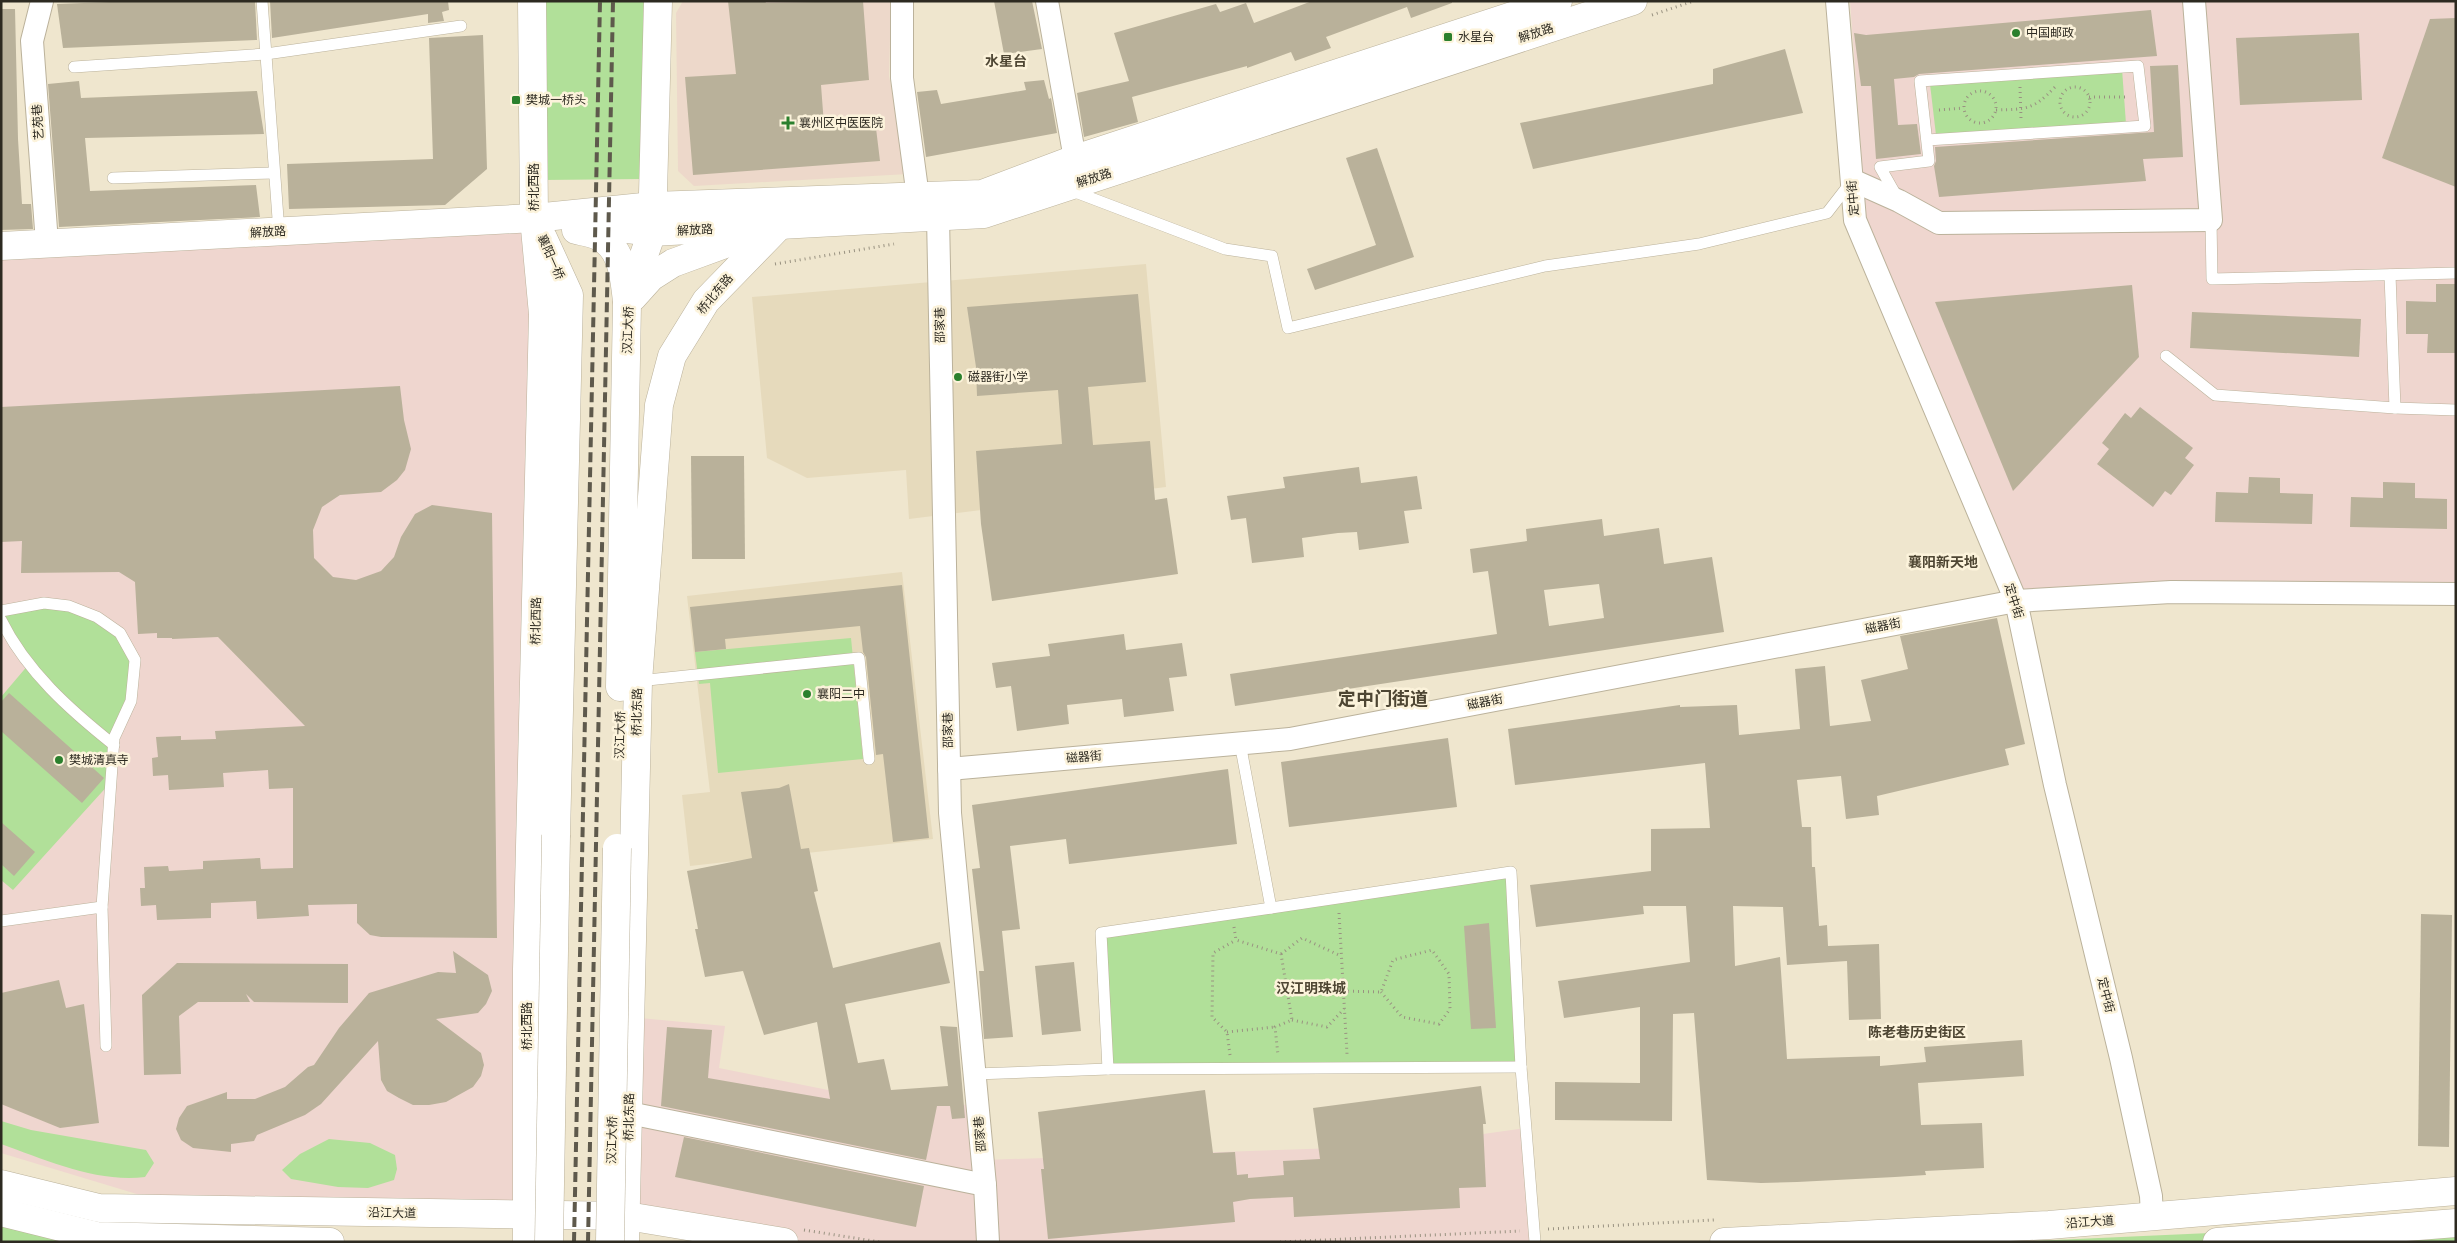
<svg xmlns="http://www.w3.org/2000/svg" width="2457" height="1243" viewBox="0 0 2457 1243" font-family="'Golos Text','Noto Sans SC',sans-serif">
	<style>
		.commercial { fill: #efd6cf }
		.built { fill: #e6dabc }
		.medical { fill: #edd8ca }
		.green { fill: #b1e099 }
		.building { fill: #b9b19a; fill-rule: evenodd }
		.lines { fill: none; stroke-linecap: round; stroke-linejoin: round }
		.lane-casing { stroke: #bbb29b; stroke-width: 12 }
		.street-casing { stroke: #bbb29b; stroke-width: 24 }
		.secondary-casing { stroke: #bbb29b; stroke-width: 29 }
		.path { stroke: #999281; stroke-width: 3; stroke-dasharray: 1 4; stroke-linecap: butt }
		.lane { stroke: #fff; stroke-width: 11 }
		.street { stroke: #fff; stroke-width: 22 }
		.secondary { stroke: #fff; stroke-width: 28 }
		.rail { stroke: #5e594c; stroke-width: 4; stroke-dasharray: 10 5; stroke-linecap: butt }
		.secondary-bridge-casing { stroke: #bbb29b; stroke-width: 29; stroke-linecap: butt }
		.secondary-bridge { stroke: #fff; stroke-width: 28 }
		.poi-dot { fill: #2b802d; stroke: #fcf3db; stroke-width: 2 }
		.labels { text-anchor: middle; stroke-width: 5; stroke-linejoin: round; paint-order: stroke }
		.street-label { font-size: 12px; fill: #2d2a21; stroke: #fcf3db }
		.poi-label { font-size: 12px; fill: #2d2a21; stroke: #fcf3db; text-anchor: start }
		.neighbourhood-label { font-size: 14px; font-weight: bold; fill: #4e4633; stroke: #fcf3db }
		.district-label { font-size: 18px; font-weight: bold; fill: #4e4633; stroke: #fcf3db }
	</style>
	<rect width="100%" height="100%" fill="#efe6ce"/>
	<g class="commercial">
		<path d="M 1850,1 L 2456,1 L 2456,589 L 2021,590 L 1866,216 Z"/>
		<path d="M 534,218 L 527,1201 L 140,1195 L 1,1153 L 1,246 Z"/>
		<path d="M 640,1018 L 725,1026 L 719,1068 L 858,1096 L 978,1106 L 983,1160 L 1397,1146 L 1526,1128 L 1535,1242 L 784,1242 L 639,1218 Z"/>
	</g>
	<g class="built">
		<path d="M 1146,264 L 1166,487 L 909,519 L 906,470 L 807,478 L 767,458 L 752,297 Z"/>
		<path d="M 902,572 L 933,839 L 690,866 L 682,795 L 710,792 L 687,596 Z"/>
	</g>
	<path class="medical" d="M 683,1 L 891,1 L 889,76 L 908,174 L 694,186 L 678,171 L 676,13 Z"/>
	<g class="green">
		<path d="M 532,1 L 658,1 L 643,179 L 542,180 Z"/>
		<path d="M 2122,69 L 2126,124 L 1936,135 L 1930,84 Z"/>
		<path d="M 69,606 L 120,633 L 135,660 L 131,701 L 114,738 L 111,782 L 13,890 L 1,880 L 1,697 L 29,664 L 1,611 Z"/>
		<path d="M 851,638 L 863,759 L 718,773 L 710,683 L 699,684 L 695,652 Z"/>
		<path d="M 1511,872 L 1521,1067 L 1108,1069 L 1101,933 Z"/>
		<path d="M 1,1121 L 31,1130 L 146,1150 L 154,1163 L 145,1177 C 97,1183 46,1160 1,1144 Z"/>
		<path d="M 329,1139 L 370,1143 L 395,1155 L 397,1169 L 394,1180 L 368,1188 L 338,1187 L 291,1179 L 282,1170 L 300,1154 Z"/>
		<path d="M 1,1212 L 97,1236 L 330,1242 L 1,1242 Z"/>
		<path d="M 2456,1222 L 2456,1242 L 2010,1242 Z"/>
	</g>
	<g class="building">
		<path d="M 137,1 L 255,1 L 257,40 L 63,48 L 57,4 Z"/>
		<path d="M 270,1 L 448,1 L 449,10 L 442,12 L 444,21 L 428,23 L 428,14 L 272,38 Z"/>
		<path d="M 728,1 L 765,1 L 766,3 L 863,1 L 869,80 L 821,85 L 824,125 L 875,120 L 880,161 L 693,175 L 685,77 L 736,74 Z"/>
		<path d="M 994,1 L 1032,1 L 1042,49 L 1004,54 Z"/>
		<path d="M 1312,1 L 1452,1 L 1452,3 L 1411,18 L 1407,7 L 1326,37 L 1331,48 L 1295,61 L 1291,52 L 1247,68 L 1247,66 L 1132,97 L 1138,122 L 1084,137 L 1077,93 L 1129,81 L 1114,33 L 1216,4 L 1220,12 L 1246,3 L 1254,23 Z"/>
		<path d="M 1,9 L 15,9 L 18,139 L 22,204 L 31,204 L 33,229 L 1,230 Z"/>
		<path d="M 2151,10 L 2157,56 L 1919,74 L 1914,77 L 1894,79 L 1898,125 L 1917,124 L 1921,154 L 1876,159 L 1871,86 L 1861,86 L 1854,33 L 1866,35 Z"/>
		<path d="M 2456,18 L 2456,187 L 2382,158 L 2430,19 Z"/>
		<path d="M 2359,33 L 2362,100 L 2240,105 L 2236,38 Z"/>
		<path d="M 483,35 L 487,169 L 445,205 L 289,209 L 287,164 L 433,159 L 429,38 Z"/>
		<path d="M 1785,49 L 1803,113 L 1533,169 L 1520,123 L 1713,84 L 1713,69 Z"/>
		<path d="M 2178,65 L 2183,157 L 2143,159 L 2146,181 L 1939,197 L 1934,166 L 1936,161 L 1935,147 L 2154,132 L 2150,66 Z"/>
		<path d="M 1044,80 L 1049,99 L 1051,98 L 1057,133 L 926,157 L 917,92 L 937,90 L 941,104 L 1026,90 L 1024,82 Z"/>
		<path d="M 79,81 L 81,98 L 257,91 L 264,134 L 85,138 L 90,191 L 256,185 L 260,217 L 59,227 L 48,84 Z"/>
		<path d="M 1377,148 L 1414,257 L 1315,290 L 1307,269 L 1376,245 L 1346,158 Z"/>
		<path d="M 2436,284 L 2456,284 L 2456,353 L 2427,353 L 2428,334 L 2406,334 L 2406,301 L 2436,302 Z"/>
		<path d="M 2132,285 L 2139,357 L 2013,491 L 1935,302 Z"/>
		<path d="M 1138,294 L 1146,382 L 1088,387 L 1093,445 L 1150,441 L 1155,500 L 1167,498 L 1178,574 L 992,601 L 981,524 L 976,451 L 1062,444 L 1058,390 L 977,396 L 976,367 L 967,307 Z"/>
		<path d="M 2192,312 L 2361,319 L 2359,357 L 2190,348 Z"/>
		<path d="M 400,386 L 404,420 L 411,449 L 405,470 L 397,480 L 381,492 L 340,495 L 322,507 L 313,530 L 314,558 L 333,577 L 356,580 L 381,571 L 394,557 L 401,537 L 415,514 L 432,505 L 492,513 L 497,938 L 381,937 L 370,935 L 357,923 L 357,904 L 308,905 L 309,916 L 257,919 L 256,901 L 211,903 L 211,918 L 157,920 L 156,905 L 141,906 L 140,888 L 145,888 L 144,867 L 168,866 L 169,871 L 203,869 L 203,861 L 260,858 L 261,869 L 293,868 L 293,788 L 269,789 L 268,770 L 223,773 L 224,787 L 169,790 L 168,775 L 153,776 L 152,758 L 158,757 L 156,737 L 181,736 L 181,740 L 216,739 L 215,731 L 305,726 L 218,637 L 172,639 L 172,638 L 157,638 L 157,633 L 138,634 L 135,582 L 119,572 L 21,573 L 22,541 L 1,542 L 1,407 Z"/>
		<path d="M 2140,407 L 2193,448 L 2185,458 L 2194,465 L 2171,495 L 2165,491 L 2153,507 L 2097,464 L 2109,449 L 2102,443 L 2125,413 L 2131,418 Z"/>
		<path d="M 691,456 L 744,456 L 745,559 L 692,559 Z"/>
		<path d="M 1359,467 L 1361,483 L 1417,476 L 1422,509 L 1404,511 L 1409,543 L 1359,550 L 1357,532 L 1338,533 L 1302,538 L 1304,557 L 1252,563 L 1246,518 L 1231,520 L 1227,496 L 1285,488 L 1283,477 Z"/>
		<path d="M 2249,477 L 2280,478 L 2280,493 L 2313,494 L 2312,524 L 2215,522 L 2216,492 L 2248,493 Z"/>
		<path d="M 2383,482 L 2415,483 L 2415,498 L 2447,499 L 2447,529 L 2350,527 L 2351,497 L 2383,498 Z"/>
		<path d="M 1602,519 L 1604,536 L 1659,528 L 1664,564 L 1712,557 L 1724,632 L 1235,706 L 1230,674 L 1497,634 L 1488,571 L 1473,573 L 1470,549 L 1527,541 L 1526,529 ZM 1599,584 L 1604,618 L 1549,626 L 1544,590 Z"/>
		<path d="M 902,585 L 929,838 L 893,842 L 883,754 L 876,755 L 866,657 L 863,652 L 860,626 L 725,639 L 726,649 L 695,652 L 690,607 Z"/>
		<path d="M 1997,618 L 2025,744 L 2005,749 L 2009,765 L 1877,796 L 1879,815 L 1846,819 L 1841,776 L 1797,780 L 1802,827 L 1811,827 L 1812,867 L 1815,867 L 1819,926 L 1827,925 L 1828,946 L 1879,944 L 1881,1019 L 1849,1020 L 1847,961 L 1787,965 L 1783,907 L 1733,906 L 1735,966 L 1780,957 L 1787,1059 L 1880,1056 L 1880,1066 L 1926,1062 L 1924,1047 L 2022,1040 L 2024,1076 L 1918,1083 L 1921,1125 L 1982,1123 L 1984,1168 L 1925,1171 L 1926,1175 L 1895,1177 L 1797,1182 L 1761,1183 L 1707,1180 L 1694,1013 L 1673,1014 L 1672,1121 L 1555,1120 L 1555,1082 L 1640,1083 L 1640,1007 L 1564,1018 L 1558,981 L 1690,962 L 1686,906 L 1643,906 L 1644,914 L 1536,927 L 1530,885 L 1651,871 L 1651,829 L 1710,828 L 1705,763 L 1515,785 L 1508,729 L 1680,705 L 1680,707 L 1737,705 L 1739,735 L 1800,729 L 1795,669 L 1825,666 L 1830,726 L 1871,721 L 1861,680 L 1908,669 L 1900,636 Z"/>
		<path d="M 1124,634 L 1126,650 L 1182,643 L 1187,676 L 1169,678 L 1174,711 L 1124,717 L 1122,699 L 1067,705 L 1069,724 L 1017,731 L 1011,686 L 996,688 L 992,663 L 1050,656 L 1048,644 Z"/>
		<path d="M 9,693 L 104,778 L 82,803 L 1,731 L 1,702 Z"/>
		<path d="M 1448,738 L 1457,807 L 1289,827 L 1281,762 Z"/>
		<path d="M 1228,769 L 1237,844 L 1069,864 L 1066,839 L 1010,846 L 1020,929 L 1002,931 L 1013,1037 L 984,1039 L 979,971 L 984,971 L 972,869 L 980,868 L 972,805 Z"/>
		<path d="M 789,784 L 801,849 L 809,848 L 818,891 L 814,892 L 833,968 L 940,942 L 950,983 L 845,1004 L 858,1063 L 884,1059 L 891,1090 L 948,1086 L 940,1026 L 957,1027 L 965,1118 L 952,1119 L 950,1106 L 937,1106 L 926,1160 L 661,1106 L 667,1027 L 712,1030 L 708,1078 L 830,1099 L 817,1022 L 764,1035 L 743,971 L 705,977 L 695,929 L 698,929 L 687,871 L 752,858 L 741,792 L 779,788 Z"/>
		<path d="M 1,822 L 35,852 L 14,876 L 1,864 Z"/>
		<path d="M 2421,914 L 2452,915 L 2449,1147 L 2418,1146 Z"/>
		<path d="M 1489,923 L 1496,1028 L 1471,1029 L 1464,926 Z"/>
		<path d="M 453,951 L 488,975 L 492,991 L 486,1004 L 478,1013 L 436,1019 L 481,1053 L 484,1065 L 481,1076 L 473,1087 L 446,1102 L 429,1105 L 413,1105 L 399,1098 L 387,1091 L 381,1080 L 378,1041 L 321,1104 L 305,1115 L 257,1135 L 254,1141 L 231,1144 L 231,1152 L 193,1148 L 181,1140 L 176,1129 L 179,1118 L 187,1106 L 227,1092 L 227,1099 L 255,1099 L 285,1087 L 308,1067 L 314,1065 L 339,1028 L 369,993 L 438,972 L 456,973 Z"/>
		<path d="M 1074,962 L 1081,1031 L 1042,1035 L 1035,966 Z"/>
		<path d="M 177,963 L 348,964 L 348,1003 L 254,1002 L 246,994 L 250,1002 L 198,1002 L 179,1016 L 181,1074 L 144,1075 L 142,995 Z"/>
		<path d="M 59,980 L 66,1008 L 84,1004 L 99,1123 L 60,1128 L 1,1104 L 1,993 Z"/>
		<path d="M 1481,1086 L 1486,1124 L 1483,1124 L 1486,1187 L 1459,1188 L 1460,1208 L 1294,1217 L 1293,1197 L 1250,1199 L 1233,1202 L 1235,1222 L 1048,1239 L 1041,1169 L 1044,1169 L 1038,1112 L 1205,1090 L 1213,1153 L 1235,1152 L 1237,1175 L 1248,1174 L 1248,1178 L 1284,1175 L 1283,1161 L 1320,1159 L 1313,1108 Z"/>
		<path d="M 684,1137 L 924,1186 L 916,1227 L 675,1177 Z"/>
	</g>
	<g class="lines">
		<g class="lane-casing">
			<g id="lane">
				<path d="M 262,1 L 279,232"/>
				<path d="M 74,67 L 266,54 L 461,26"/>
				<path d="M 113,178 L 274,173"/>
				<path d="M 1070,190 L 1225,249 L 1272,256 L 1288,328 L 1545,266 L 1699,244 L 1827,213 L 1851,182"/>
				<path d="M 1897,197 L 1880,167 L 1929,161 L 1920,81 L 2138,66 L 2145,126 L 1927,140"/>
				<path d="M 2211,220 L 2212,279 L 2456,273"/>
				<path d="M 2390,275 L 2395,408 L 2456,410"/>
				<path d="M 2166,356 L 2215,395 L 2395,408"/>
				<path d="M 1,611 L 44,603 L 69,606 L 97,617 L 120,633 L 135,660 L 131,701 L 114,738 L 102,907"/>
				<path d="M 1,620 C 26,671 70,710 114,745"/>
				<path d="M 638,681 L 859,658 L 869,759"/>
				<path d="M 1240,743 L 1271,908 L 1511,872 L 1521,1067 L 1535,1242"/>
				<path d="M 1,921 L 102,907 L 106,1046"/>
				<path d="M 1108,1069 L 1101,933 L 1271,908"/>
				<path d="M 975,1074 L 1108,1069 L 1521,1067"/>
			</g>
		</g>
		<g class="street-casing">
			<g id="street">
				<path d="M 42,1 L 32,41 L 47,243"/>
				<path d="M 902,1 L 902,78 L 918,197"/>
				<path d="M 1047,1 L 1075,159"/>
				<path d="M 1837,1 L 1855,220 L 2016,601 L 2055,785 L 2121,1058 L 2151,1196 L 2152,1217"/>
				<path d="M 1852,180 L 1899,201 L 1939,223 L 2211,220 L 2194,1"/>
				<path d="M 938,217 L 950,813 L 985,1185 L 988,1242"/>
				<path d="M 949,769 L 1290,739 L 2016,601 L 2171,592 L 2456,594"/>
				<path d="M 629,1113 L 985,1185"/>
			</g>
		</g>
		<g class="secondary-casing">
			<g id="secondary">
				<path d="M 588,224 L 652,232 L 984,214 L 1633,1"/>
				<path d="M 576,230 C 584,232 593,233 600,237 C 623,249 624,278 627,301"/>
				<path d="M 543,238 L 569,295 L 556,835"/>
				<path d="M 1,246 L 534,218 L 653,206 L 982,194 L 1075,159 L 1558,1"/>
				<path d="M 633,297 L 651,277 L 673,263 L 747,236"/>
				<path d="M 620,687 L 627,304 L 652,232 L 658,1"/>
				<path d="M 1,1184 L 99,1208 L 627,1216 L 784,1242"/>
				<path d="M 1,1212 L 97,1236 L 330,1242"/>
				<path d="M 527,1242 L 527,969 L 543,314 L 534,218 L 532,1"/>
				<path d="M 625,1242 L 638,681 L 659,405 L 672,356 L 706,301 L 780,225"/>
				<path d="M 1724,1242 L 2049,1225 L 2456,1191"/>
				<path d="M 2217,1242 L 2456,1223"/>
			</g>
		</g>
		<g class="path">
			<path d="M 1652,15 L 1694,1"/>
			<circle cx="2075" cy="102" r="15"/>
			<path d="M 2020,87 L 2021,119"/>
			<circle cx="1980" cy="107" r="16"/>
			<path d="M 2089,97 L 2126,97"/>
			<path d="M 1939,110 L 1964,108"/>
			<path d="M 1996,110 C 2027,109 2033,110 2055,87"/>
			<path d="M 775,264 L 894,244"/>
			<path d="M 1339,913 L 1347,1054"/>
			<path d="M 1234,927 L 1236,940 L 1281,954 L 1292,1020 L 1275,1027 L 1278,1055"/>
			<path d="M 1281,954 L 1302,938 L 1341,956"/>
			<path d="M 1343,991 L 1381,992 L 1393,960 L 1432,950 L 1449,974 L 1450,1009 L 1439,1024 L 1402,1017 L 1381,992"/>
			<path d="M 1292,1020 L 1327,1027 L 1344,1009"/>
			<path d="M 1227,1032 L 1275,1027"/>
			<path d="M 1230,1055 L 1227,1032 L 1212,1017 L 1213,953 L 1236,940"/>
			<path d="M 1548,1229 L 1714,1220"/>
			<path d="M 804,1230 L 880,1242"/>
			<path d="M 1280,1242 L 1520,1231"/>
		</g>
		<use href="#lane" class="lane"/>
		<use href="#street" class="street"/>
		<use href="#secondary" class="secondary"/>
		<g class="rail">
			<path d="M 574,1242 L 600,1"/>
			<path d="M 588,1242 L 613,1"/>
		</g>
		<g class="secondary-bridge-casing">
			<g id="secondary-bridge">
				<path d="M 549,1242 L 556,835"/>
				<path d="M 610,1242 L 617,848"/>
			</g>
		</g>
		<use href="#secondary-bridge" class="secondary-bridge"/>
	</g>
	<g class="poi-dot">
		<circle cx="2016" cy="33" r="5"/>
		<rect x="1443" y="32" width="10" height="10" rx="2.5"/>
		<rect x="511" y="95" width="10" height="10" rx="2.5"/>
		<path d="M785.5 115.5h5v5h5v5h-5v5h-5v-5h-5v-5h5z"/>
		<circle cx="958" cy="377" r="5"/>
		<circle cx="807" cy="694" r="5"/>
		<circle cx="59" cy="760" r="5"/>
	</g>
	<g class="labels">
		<g class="street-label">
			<text transform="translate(1536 33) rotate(-18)" y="4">解放路</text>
			<text transform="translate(38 122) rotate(-94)" y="4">艺苑巷</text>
			<text transform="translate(1094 178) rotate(-18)" y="4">解放路</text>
			<text transform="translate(534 187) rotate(-90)" y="4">桥北西路</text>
			<text transform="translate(1853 198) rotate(-95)" y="4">定中街</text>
			<text transform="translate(695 230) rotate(-3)" y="4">解放路</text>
			<text transform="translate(268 232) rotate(-3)" y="4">解放路</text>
			<text transform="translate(551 257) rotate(66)" y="4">襄阳一桥</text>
			<text transform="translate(715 294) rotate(-50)" y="4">桥北东路</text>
			<text transform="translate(940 325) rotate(-91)" y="4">邵家巷</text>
			<text transform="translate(628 330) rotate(-88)" y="4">汉江大桥</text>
			<text transform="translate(2014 601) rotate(72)" y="4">定中街</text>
			<text transform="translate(536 621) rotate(-89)" y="4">桥北西路</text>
			<text transform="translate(1883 626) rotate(-11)" y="4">磁器街</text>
			<text transform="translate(1485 702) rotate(-11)" y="4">磁器街</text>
			<text transform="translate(637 712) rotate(-89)" y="4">桥北东路</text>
			<text transform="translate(948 730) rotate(-91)" y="4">邵家巷</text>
			<text transform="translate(620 735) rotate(-89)" y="4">汉江大桥</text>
			<text transform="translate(1084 757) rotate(-5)" y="4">磁器街</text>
			<text transform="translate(2106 995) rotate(76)" y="4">定中街</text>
			<text transform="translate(527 1026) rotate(-90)" y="4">桥北西路</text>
			<text transform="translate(629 1117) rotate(-89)" y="4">桥北东路</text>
			<text transform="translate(980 1134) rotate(-95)" y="4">邵家巷</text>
			<text transform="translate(612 1140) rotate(-89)" y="4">汉江大桥</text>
			<text transform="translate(392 1213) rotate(1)" y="4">沿江大道</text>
			<text transform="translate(2090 1222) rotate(-4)" y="4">沿江大道</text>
		</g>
		<g class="poi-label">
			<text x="2026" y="37">中国邮政</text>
			<text x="1458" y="41">水星台</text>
			<text x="526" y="104">樊城一桥头</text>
			<text x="799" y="127">襄州区中医医院</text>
			<text x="968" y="381">磁器街小学</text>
			<text x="817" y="698">襄阳二中</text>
			<text x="69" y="764">樊城清真寺</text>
		</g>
		<g class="neighbourhood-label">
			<text x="1006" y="66">水星台</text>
			<text x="1943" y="567">襄阳新天地</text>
			<text x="1311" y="993">汉江明珠城</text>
			<text x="1917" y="1037">陈老巷历史街区</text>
		</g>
		<g class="district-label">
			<text x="1383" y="705">定中门街道</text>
		</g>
	</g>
	<rect width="2457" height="1243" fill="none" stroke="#2d2a21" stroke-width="5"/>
</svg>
